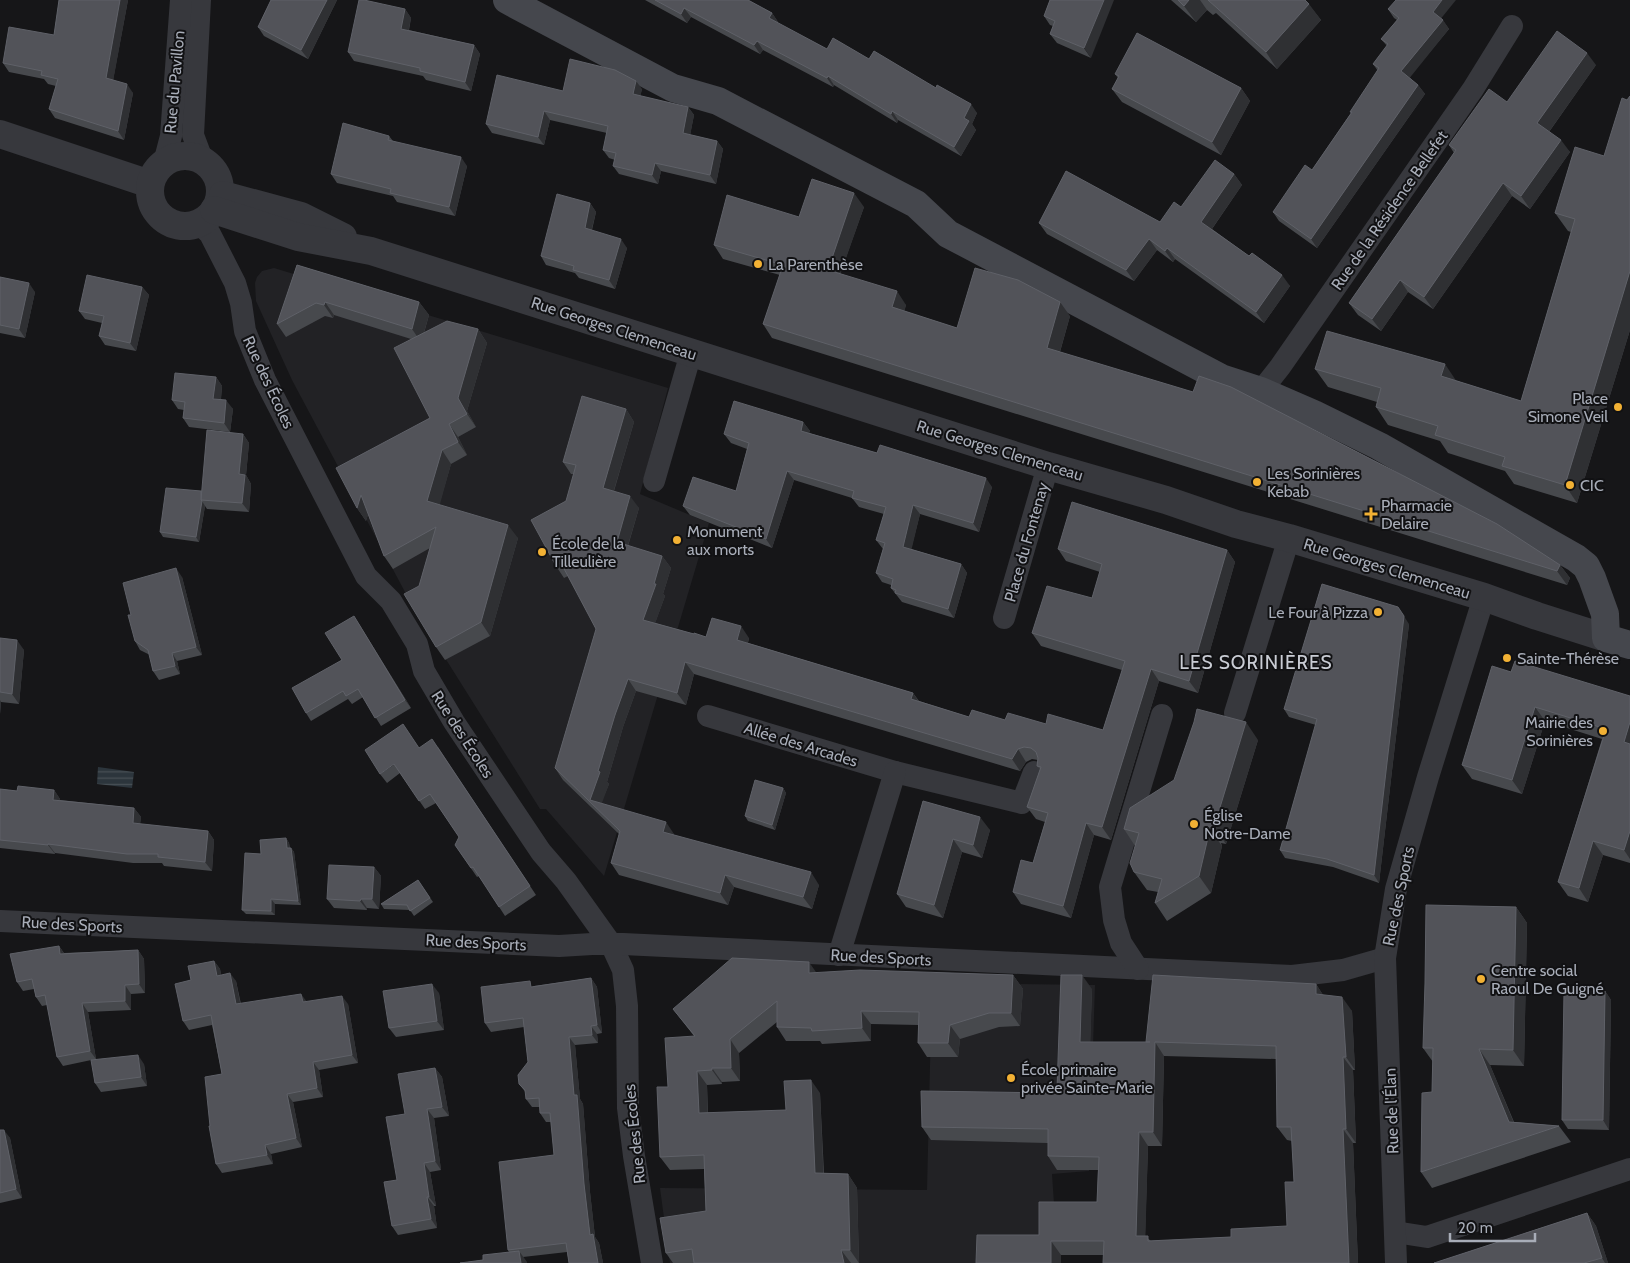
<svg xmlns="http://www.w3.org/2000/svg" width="1630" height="1263" viewBox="0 0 1630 1263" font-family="Cabin,sans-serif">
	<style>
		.built { fill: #222225 }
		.water { fill: url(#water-rules) }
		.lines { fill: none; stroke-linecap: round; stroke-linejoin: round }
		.minor { stroke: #37383d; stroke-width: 22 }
		.tertiary { stroke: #37383d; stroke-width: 28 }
		.secondary { stroke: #45474d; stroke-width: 28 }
		.wall { fill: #47494d; fill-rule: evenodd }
		.shaded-wall { fill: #2f3033 }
		.building { fill: #525359; stroke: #5f6168; fill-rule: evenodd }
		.poi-dot { fill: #f2b134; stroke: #111113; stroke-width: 2 }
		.labels { text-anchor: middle; stroke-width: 4; stroke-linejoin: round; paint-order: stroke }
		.street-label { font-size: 16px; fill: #a8adb8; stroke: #111113 }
		.poi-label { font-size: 16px; fill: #a8adb8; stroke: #111113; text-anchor: start }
		.quarter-label { font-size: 19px; letter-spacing: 1px; fill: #c9ccd4; stroke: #111113 }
	</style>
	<defs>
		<pattern id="water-rules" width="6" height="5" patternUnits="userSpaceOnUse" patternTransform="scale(1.25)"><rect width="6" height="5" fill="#2c353c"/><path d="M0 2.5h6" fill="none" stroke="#485056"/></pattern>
	</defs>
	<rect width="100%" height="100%" fill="#161618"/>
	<g class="built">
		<path d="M 274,268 L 668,388 L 640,494 L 709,523 L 604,876 L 546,809 L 540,809 L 413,607 L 292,380 L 256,301 L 255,283 L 257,277 L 262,271 Z"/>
		<path d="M 932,983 L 1095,985 L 1089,1171 L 1052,1174 L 1058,1263 L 670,1263 L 660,1188 L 927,1190 Z"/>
	</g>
	<path class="water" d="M 98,767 L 134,772 L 132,788 L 97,784 Z"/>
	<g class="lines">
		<g class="minor">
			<path d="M 200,0 L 193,135 L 202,159"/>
			<path d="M 164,163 L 171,136 L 181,0"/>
			<path d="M 199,223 L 210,234 L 235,283 L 241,303 L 245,331 L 265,380 L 366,576 L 391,601 L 417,644 L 424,671 L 454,722 L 541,852 L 566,881 L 611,944 L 623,970 L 627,1006 L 628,1108 L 634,1156 L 652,1263"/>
			<path d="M 1261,391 L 1280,367 L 1473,89 L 1512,26"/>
			<path d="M 654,481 L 691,353"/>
			<path d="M 1004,618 L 1048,466"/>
			<path d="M 1235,713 L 1289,538"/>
			<path d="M 708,716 L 895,772 L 1022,803 L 1034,772"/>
			<path d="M 0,921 L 559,946 L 592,944 L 623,944 L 1292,976 L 1343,970 L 1385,958"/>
			<path d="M 839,955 L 895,772"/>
			<path d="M 1138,969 L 1121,943 L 1114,920 L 1110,887 L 1162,715"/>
			<path d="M 1395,1232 L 1427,1237 L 1630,1169"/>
			<path d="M 1396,1263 L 1385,958 L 1396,889 L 1428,777 L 1484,597"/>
		</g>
		<g class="tertiary">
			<path d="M 0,134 L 150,184"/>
			<circle cx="185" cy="191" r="35"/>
			<path d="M 223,195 L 301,216 L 343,237"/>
			<path d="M 214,210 L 298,237 L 371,251 L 1048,466 L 1166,500 L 1236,524 L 1289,538 L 1484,597 L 1537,616 L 1606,638"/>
		</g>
		<path class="secondary" d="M 507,0 L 673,88 L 718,101 L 916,204 L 948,234 L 1221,378 L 1261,391 L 1314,414 L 1379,446 L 1576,558 L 1586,566 L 1592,578 L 1605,614 L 1606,638 L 1630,645"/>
	</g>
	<g class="wall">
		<path d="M 59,0 L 128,0 L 113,80 L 133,93 L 124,140 L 55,118 L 49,109 L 56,86 L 48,84 L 44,79 L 9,72 L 3,63 L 54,35 Z"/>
		<path d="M 271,0 L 337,0 L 308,59 L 264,36 L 258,27 Z"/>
		<path d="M 645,0 L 748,0 L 772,13 L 778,22 L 777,23 L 827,49 L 869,59 L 977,113 L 972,124 L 976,130 L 961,156 L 898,120 L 897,123 L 834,85 L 833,87 L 763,50 L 760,54 L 691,17 L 687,23 Z"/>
		<path d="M 1050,0 L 1091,58 L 1057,43 L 1050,34 L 1053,26 L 1050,25 L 1044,16 Z"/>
		<path d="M 1171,0 L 1305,0 L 1321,20 L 1277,69 L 1216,13 L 1213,15 L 1207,10 L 1196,22 Z"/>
		<path d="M 405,9 L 411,18 L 409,30 L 474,45 L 480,54 L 471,91 L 426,80 L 423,76 L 354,61 L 348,52 Z"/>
		<path d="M 1388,9 L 1441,18 L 1449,29 L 1409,77 L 1418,85 L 1425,94 L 1317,248 L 1279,221 L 1273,212 L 1312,170 L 1351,113 L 1350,112 L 1378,71 L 1373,64 L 1387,46 L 1381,39 L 1397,20 L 1394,18 Z"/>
		<path d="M 1596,65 L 1549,132 L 1570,152 L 1530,209 L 1512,196 L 1433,309 L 1408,292 L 1381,331 L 1358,315 L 1349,303 L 1454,153 L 1449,145 L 1507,102 Z"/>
		<path d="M 1115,74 L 1241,88 L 1250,101 L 1221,155 L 1122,102 L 1112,89 L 1118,78 Z"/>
		<path d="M 642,89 L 640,96 L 688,107 L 694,115 L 690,135 L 717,141 L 723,149 L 716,184 L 661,171 L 658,184 L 619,174 L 613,166 L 615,160 L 609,158 L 603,150 L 607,133 L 550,120 L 544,145 L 492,133 L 486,124 L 563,91 Z"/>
		<path d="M 1630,96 L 1630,330 L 1577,503 L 1514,484 L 1505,471 L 1448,453 L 1440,441 L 1388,425 L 1376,407 L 1377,402 L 1328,387 L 1315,369 L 1457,381 L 1521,401 L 1571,232 L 1568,231 L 1555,213 L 1604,156 L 1627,100 Z"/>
		<path d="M 389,136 L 393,141 L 467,166 L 455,216 L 397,202 L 393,196 L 337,183 L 331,174 Z"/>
		<path d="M 1234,174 L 1242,185 L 1212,229 L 1290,286 L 1264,323 L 1175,259 L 1173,262 L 1157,250 L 1134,281 L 1047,234 L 1039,223 L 1160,222 L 1181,207 Z"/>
		<path d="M 590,203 L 596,212 L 592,230 L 627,248 L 615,289 L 579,278 L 575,273 L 546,265 L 541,256 Z"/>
		<path d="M 864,207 L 840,274 L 906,305 L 904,311 L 957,328 L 1070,316 L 1060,352 L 1560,565 L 1570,578 L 1567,585 L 772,338 L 763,324 L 780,275 L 723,259 L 714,245 L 799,217 Z"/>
		<path d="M 297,265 L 419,302 L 429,315 L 424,333 L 478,329 L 487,343 L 467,411 L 476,427 L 458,437 L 467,455 L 451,464 L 439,505 L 518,538 L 490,636 L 445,660 L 436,647 L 419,586 L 430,548 L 393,569 L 384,556 L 368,514 L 366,521 L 357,508 L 430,418 L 411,339 L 334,315 L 333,318 L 325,316 L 286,337 L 277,324 Z"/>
		<path d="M 0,277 L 35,292 L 25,338 L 0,333 Z"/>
		<path d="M 142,287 L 149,295 L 136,351 L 105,345 L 99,336 L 102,323 L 85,319 L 79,311 Z"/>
		<path d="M 216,377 L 222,386 L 221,399 L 233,409 L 230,432 L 189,427 L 183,418 L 184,410 L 178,409 L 172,400 Z"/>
		<path d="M 626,409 L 634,422 L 614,491 L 639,508 L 628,546 L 662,556 L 671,568 L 663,594 L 665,596 L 655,623 L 694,634 L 706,637 L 749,638 L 748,643 L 913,693 L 919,701 L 969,717 L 1103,730 L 1122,670 L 1041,646 L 1032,633 L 1092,598 L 1100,572 L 1066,561 L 1058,549 L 1227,550 L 1235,562 L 1198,693 L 1159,681 L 1111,840 L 1094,835 L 1071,918 L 1021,904 L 1013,892 L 1033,863 L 1045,822 L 1036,819 L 1027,807 L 1040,769 L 1037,766 L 1038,760 L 1032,759 L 1026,762 L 1020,771 L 694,674 L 686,705 L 636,691 L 623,727 L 607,782 L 609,784 L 601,803 L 674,834 L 674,835 L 819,885 L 812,909 L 734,887 L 728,905 L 619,875 L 611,863 L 619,834 L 563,780 L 555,768 L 596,629 L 568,576 L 564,578 L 556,566 L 566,501 L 574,474 L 571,474 L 563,462 Z"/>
		<path d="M 803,422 L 810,431 L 809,433 L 992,487 L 979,532 L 920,514 L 911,549 L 961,564 L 967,573 L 954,618 L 902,602 L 891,588 L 891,585 L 882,582 L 876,573 L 883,549 L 876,540 L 884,514 L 859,507 L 852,498 L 794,480 L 772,548 L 690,515 L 683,506 L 736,491 L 747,449 L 731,443 L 724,434 Z"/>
		<path d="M 243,434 L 249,443 L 246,475 L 251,484 L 249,512 L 207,509 L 205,506 L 199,542 L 163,537 L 160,532 L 201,491 Z"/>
		<path d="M 182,577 L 202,655 L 177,661 L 180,674 L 159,680 L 153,671 L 150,655 L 140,650 L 135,641 L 131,615 Z"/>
		<path d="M 359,624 L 411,708 L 381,726 L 363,697 L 352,704 L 348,699 L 311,721 L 306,713 L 342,660 Z"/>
		<path d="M 1409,624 L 1379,883 L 1333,867 L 1285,858 L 1280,850 L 1316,725 L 1289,717 L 1284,709 Z"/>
		<path d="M 0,638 L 24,650 L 19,704 L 1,702 L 0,714 Z"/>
		<path d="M 1511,672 L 1630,696 L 1630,863 L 1603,855 L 1588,902 L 1568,896 L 1558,882 L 1602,739 L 1545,721 L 1522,794 L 1472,779 L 1462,765 Z"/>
		<path d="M 1258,740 L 1226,844 L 1221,843 L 1222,846 L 1211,893 L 1167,921 L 1155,903 L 1158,892 L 1147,890 L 1134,872 L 1135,846 L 1124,829 Z"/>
		<path d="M 438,747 L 536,895 L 505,916 L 479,876 L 477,877 L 455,845 L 459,837 L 436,803 L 425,809 L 400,773 L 387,783 L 380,774 L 419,748 Z"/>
		<path d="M 783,788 L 786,793 L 775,830 L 748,821 L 745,816 Z"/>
		<path d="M 0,789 L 17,791 L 54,790 L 60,799 L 60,800 L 134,808 L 141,817 L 140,824 L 208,831 L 214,840 L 212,871 L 164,866 L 162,863 L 133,863 L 55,853 L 55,854 L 0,848 Z"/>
		<path d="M 923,801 L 990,830 L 982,858 L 962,852 L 943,918 L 906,907 L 897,894 Z"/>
		<path d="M 286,838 L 289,843 L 290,848 L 291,848 L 294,852 L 301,905 L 275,904 L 275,915 L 246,914 L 242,910 L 261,854 Z"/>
		<path d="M 374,867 L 381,876 L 379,909 L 367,908 L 367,910 L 334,908 L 327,899 Z"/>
		<path d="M 418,880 L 433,902 L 414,916 L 410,910 L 384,909 L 381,904 Z"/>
		<path d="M 1516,907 L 1527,923 L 1524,1066 L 1490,1065 L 1514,1122 L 1559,1126 L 1571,1142 L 1432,1188 L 1421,1172 L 1432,1092 L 1433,1062 L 1423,1048 Z"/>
		<path d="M 59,946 L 64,953 L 138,950 L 144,959 L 145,993 L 131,994 L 131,1010 L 88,1012 L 96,1059 L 63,1066 L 57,1057 L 47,1005 L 42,1006 L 36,997 L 34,989 L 23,991 L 17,982 Z"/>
		<path d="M 214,961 L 220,969 L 221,975 L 236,981 L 241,1004 L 307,1002 L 348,1004 L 358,1063 L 319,1070 L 323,1097 L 293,1102 L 302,1147 L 271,1154 L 273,1164 L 222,1173 L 216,1164 L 210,1126 L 222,1074 L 212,1025 L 189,1030 L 183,1021 L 191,980 Z"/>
		<path d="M 817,973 L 1013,975 L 1023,989 L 1020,1026 L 999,1027 L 960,1039 L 958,1057 L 927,1057 L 918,1043 L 918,1025 L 871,1024 L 871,1041 L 822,1044 L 820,1041 L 786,1041 L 777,1027 L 777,1022 L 739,1053 L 740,1081 L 722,1082 L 722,1084 L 707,1085 L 708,1113 L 786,1110 L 820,1093 L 824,1173 L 848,1174 L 857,1188 L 859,1263 L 673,1263 L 666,1253 L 706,1211 L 704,1169 L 670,1170 L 660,1157 L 668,1087 L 694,1036 L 673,1009 Z"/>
		<path d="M 591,978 L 597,987 L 602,1033 L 597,1034 L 598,1043 L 575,1045 L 580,1099 L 583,1104 L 590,1192 L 595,1237 L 599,1243 L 603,1263 L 569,1263 L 567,1252 L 523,1257 L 527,1263 L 460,1263 L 483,1260 L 509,1252 L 508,1250 L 554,1155 L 551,1122 L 546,1122 L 540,1113 L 540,1107 L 532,1107 L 526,1099 L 526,1093 L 519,1084 L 528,1062 L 524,1027 L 491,1032 L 485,1023 L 534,986 Z"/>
		<path d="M 1316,984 L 1323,995 L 1352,1011 L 1355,1070 L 1353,1070 L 1356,1143 L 1353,1143 L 1358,1263 L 1104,1255 L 1061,1255 L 1061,1263 L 976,1263 L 1039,1235 L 1097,1202 L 1098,1170 L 1057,1170 L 1048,1156 L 1048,1143 L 931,1140 L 922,1127 L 1052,1093 L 1057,1089 L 1092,989 L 1090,1042 L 1146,1042 ZM 1164,1056 L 1276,1059 L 1277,1127 L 1287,1140 L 1292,1141 L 1294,1182 L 1287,1226 L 1231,1237 L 1151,1241 L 1145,1236 L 1148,1146 L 1162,1146 Z"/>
		<path d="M 1605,991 L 1611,1000 L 1609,1130 L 1568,1129 L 1562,1120 Z"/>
		<path d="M 439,993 L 444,1030 L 396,1037 L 389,1028 Z"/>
		<path d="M 144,1064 L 147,1086 L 101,1092 L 95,1083 Z"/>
		<path d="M 435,1068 L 442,1077 L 449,1116 L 434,1118 L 441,1170 L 430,1172 L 436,1206 L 434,1206 L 437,1228 L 398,1235 L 392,1226 L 405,1114 Z"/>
		<path d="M 0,1130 L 10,1138 L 22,1198 L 0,1203 Z"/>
		<path d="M 1587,1213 L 1596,1226 L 1608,1263 L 1434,1263 Z"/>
	</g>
	<g class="shaded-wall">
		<path d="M 120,0 L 128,0 L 112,87 L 106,78 Z"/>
		<path d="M 327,0 L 337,0 L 308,59 L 301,50 Z"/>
		<path d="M 1104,0 L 1114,0 L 1091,58 L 1084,48 Z"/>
		<path d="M 1189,0 L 1200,0 L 1207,10 L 1196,22 L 1184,6 Z"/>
		<path d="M 1442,0 L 1456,0 L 1439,21 L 1433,12 Z"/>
		<path d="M 1309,4 L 1321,20 L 1277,69 L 1266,52 Z"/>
		<path d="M 684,8 L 691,17 L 687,23 L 681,14 Z"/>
		<path d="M 405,9 L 411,18 L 407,38 L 401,29 Z"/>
		<path d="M 772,13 L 778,22 L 775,27 L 769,18 Z"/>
		<path d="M 1443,20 L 1449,29 L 1408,80 L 1401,71 Z"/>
		<path d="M 757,41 L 763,50 L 760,54 L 754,45 Z"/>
		<path d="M 474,45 L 480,54 L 471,91 L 465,82 Z"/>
		<path d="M 1587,53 L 1596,65 L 1546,136 L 1537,123 Z"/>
		<path d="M 828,76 L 834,85 L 833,87 L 827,78 Z"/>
		<path d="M 636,81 L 642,89 L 639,103 L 633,94 Z"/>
		<path d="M 127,84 L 133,93 L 124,140 L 118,131 Z"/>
		<path d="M 1418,85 L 1425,94 L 1317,248 L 1311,239 Z"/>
		<path d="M 1241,88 L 1250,101 L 1221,155 L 1212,142 Z"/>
		<path d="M 971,104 L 977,113 L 972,124 L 976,130 L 961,156 L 954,147 L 964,118 Z"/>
		<path d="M 688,107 L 694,115 L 689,141 L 683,133 Z"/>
		<path d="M 544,111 L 550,120 L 544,145 L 538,137 Z"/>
		<path d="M 892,111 L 898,120 L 897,123 L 891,114 Z"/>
		<path d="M 1561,140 L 1570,152 L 1530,209 L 1521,196 Z"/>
		<path d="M 717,141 L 723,149 L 716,184 L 710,175 Z"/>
		<path d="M 461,157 L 467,166 L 455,216 L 449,207 Z"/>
		<path d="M 655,163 L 661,171 L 658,184 L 652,175 Z"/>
		<path d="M 1234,174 L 1242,185 L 1209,233 L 1201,222 Z"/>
		<path d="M 1503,183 L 1512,196 L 1433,309 L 1424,297 Z"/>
		<path d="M 854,193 L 864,207 L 837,284 L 828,270 Z"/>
		<path d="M 590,203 L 596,212 L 590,236 L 585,228 Z"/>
		<path d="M 621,239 L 627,248 L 615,289 L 609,280 Z"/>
		<path d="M 1149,239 L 1157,250 L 1134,281 L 1126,270 Z"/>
		<path d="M 1167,248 L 1175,259 L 1173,262 L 1165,251 Z"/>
		<path d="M 1630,271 L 1630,330 L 1577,503 L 1565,485 Z"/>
		<path d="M 1282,275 L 1290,286 L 1264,323 L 1256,312 Z"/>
		<path d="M 1400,280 L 1408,292 L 1381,331 L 1372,319 Z"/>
		<path d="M 29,283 L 35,292 L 25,338 L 19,329 Z"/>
		<path d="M 142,287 L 149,295 L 136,351 L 130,343 Z"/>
		<path d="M 897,291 L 906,305 L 902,321 L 892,307 Z"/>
		<path d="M 325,302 L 334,315 L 333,318 L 324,305 Z"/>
		<path d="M 419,302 L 429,315 L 421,342 L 412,329 Z"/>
		<path d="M 1060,302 L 1070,316 L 1057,362 L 1047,348 Z"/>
		<path d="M 478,329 L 487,343 L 467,411 L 476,427 L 467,414 L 458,398 Z"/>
		<path d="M 1445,364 L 1457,382 L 1441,376 Z"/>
		<path d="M 216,377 L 222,386 L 220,408 L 213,399 Z"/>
		<path d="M 226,400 L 233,409 L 230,432 L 224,423 Z"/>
		<path d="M 626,409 L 634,422 L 611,500 L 603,488 Z"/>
		<path d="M 803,422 L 810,431 L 807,440 L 801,431 Z"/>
		<path d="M 449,424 L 458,437 L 467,455 L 458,442 Z"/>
		<path d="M 243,434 L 249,443 L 246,475 L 251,484 L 249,512 L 242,503 L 239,474 Z"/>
		<path d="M 442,450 L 451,464 L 437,515 L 427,501 Z"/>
		<path d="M 787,471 L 794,480 L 772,548 L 766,539 Z"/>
		<path d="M 986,478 L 992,487 L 979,532 L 973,523 Z"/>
		<path d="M 361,495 L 370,508 L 366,521 L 357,508 Z"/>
		<path d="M 630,496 L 639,508 L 625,555 L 617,542 Z"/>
		<path d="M 202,501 L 205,506 L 199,542 L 196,537 Z"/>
		<path d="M 913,505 L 920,514 L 910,556 L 903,547 Z"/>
		<path d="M 508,525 L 518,538 L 490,636 L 481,622 Z"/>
		<path d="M 1227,550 L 1235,562 L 1198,693 L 1189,681 Z"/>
		<path d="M 662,556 L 671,568 L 663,594 L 665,596 L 652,632 L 643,620 Z"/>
		<path d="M 961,564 L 967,573 L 954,618 L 948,609 Z"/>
		<path d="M 1560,565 L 1570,578 L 1567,585 L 1557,571 Z"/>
		<path d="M 176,568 L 182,577 L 202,655 L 196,647 Z"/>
		<path d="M 1398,607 L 1409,624 L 1379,883 L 1374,875 Z"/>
		<path d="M 354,616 L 359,624 L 411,708 L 405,700 Z"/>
		<path d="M 741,626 L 749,638 L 745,652 L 737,640 Z"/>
		<path d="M 17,640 L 24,650 L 19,704 L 12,694 Z"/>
		<path d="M 172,653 L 177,661 L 180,674 L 175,666 Z"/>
		<path d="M 685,662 L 694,674 L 686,705 L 677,693 Z"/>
		<path d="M 1151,669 L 1159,681 L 1111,840 L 1102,827 Z"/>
		<path d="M 628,679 L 636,691 L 623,727 L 607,782 L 609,784 L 599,811 L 590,800 L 615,715 Z"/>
		<path d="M 913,693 L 921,705 L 911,699 Z"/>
		<path d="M 0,700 L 1,702 L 0,714 Z"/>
		<path d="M 1535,707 L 1545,721 L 1522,794 L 1512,780 Z"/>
		<path d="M 1246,722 L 1258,740 L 1226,844 L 1214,827 Z"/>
		<path d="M 1630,722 L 1630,751 L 1624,742 Z"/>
		<path d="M 1018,749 L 1026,762 L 1020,771 L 1012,759 Z"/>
		<path d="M 783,788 L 786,793 L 775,830 L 772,825 Z"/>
		<path d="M 54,790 L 60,799 L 59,809 L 53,800 Z"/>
		<path d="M 134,808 L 141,817 L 139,832 L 133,823 Z"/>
		<path d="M 980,817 L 990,830 L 982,858 L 973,845 Z"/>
		<path d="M 666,822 L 674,834 L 671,844 L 663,832 Z"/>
		<path d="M 1086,823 L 1094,835 L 1071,918 L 1063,906 Z"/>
		<path d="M 1208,826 L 1222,846 L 1211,893 L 1199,876 Z"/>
		<path d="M 208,831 L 214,840 L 212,871 L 205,862 Z"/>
		<path d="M 1630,831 L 1630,859 L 1624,850 Z"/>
		<path d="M 286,838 L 289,843 L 290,852 L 287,848 Z"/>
		<path d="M 953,839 L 962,852 L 943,918 L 934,905 Z"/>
		<path d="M 1593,841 L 1603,855 L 1588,902 L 1579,888 Z"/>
		<path d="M 48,844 L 55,853 L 55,854 L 48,845 Z"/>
		<path d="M 291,848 L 294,852 L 301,905 L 298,901 Z"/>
		<path d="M 374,867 L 381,876 L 379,909 L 372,899 Z"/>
		<path d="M 811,872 L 819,885 L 812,909 L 803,897 Z"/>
		<path d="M 725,875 L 734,887 L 728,905 L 720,893 Z"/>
		<path d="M 271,899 L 275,904 L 275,915 L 271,911 Z"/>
		<path d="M 361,899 L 367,908 L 367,910 L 360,901 Z"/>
		<path d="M 1516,907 L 1527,923 L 1524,1066 L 1513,1050 Z"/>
		<path d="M 59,946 L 65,955 L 60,954 Z"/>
		<path d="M 138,950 L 144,959 L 145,993 L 139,984 Z"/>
		<path d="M 214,961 L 220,969 L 223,984 L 217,976 Z"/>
		<path d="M 809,962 L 818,975 L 809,973 Z"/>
		<path d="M 230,973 L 236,981 L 242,1013 L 236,1004 Z"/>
		<path d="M 1013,975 L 1023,989 L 1020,1026 L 1011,1013 Z"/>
		<path d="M 1082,975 L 1092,989 L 1090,1056 L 1080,1042 Z"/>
		<path d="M 591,978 L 597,987 L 602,1033 L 597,1025 Z"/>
		<path d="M 432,984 L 439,993 L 444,1030 L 437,1021 Z"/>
		<path d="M 1316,984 L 1325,998 L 1316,994 Z"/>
		<path d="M 125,985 L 131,994 L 131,1010 L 125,1001 Z"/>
		<path d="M 1605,991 L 1611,1000 L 1609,1130 L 1603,1120 Z"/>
		<path d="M 301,994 L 307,1002 L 303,1002 Z"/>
		<path d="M 342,996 L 348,1004 L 358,1063 L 352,1055 Z"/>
		<path d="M 1342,997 L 1352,1011 L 1355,1070 L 1346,1057 Z"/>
		<path d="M 82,1003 L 88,1012 L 96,1059 L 90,1051 Z"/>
		<path d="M 861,1011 L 871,1024 L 871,1041 L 862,1028 Z"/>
		<path d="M 950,1025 L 960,1039 L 958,1057 L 948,1043 Z"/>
		<path d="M 591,1026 L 597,1034 L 598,1043 L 592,1035 Z"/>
		<path d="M 569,1037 L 575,1045 L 580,1099 L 583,1104 L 590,1192 L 595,1237 L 599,1243 L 603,1263 L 598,1263 L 590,1235 L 574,1095 Z"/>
		<path d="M 730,1039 L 739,1053 L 740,1081 L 731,1068 Z"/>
		<path d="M 1155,1042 L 1164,1056 L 1162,1146 L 1153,1132 Z"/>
		<path d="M 1479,1049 L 1490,1065 L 1520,1138 L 1509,1122 Z"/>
		<path d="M 138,1055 L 144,1064 L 147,1086 L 141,1077 Z"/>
		<path d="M 1343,1057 L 1353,1070 L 1356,1143 L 1346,1129 Z"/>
		<path d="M 313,1062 L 319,1070 L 323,1097 L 317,1088 Z"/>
		<path d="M 435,1068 L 442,1077 L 449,1116 L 442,1107 Z"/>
		<path d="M 712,1068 L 722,1082 L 722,1084 L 712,1070 Z"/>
		<path d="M 697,1071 L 707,1085 L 708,1127 L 699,1113 Z"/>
		<path d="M 811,1080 L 820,1093 L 824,1187 L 815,1173 Z"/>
		<path d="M 287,1094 L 293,1102 L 302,1147 L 296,1138 Z"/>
		<path d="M 427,1109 L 434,1118 L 441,1170 L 435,1161 Z"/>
		<path d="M 1343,1129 L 1353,1143 L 1358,1263 L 1349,1263 Z"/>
		<path d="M 4,1130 L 10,1138 L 22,1198 L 16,1189 Z"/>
		<path d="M 1139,1132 L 1148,1146 L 1145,1249 L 1136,1236 Z"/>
		<path d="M 265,1145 L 271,1154 L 273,1164 L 267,1155 Z"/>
		<path d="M 424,1163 L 430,1172 L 436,1206 L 429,1197 Z"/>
		<path d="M 848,1174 L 857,1188 L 859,1263 L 850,1250 Z"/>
		<path d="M 427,1197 L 434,1206 L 437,1228 L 431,1219 Z"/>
		<path d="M 1587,1213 L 1596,1226 L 1608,1263 L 1605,1263 L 1602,1258 Z"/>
		<path d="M 1051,1241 L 1061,1255 L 1061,1263 L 1051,1263 Z"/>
		<path d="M 841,1250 L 851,1263 L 844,1263 Z"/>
		<path d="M 519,1251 L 527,1262 L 527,1263 L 521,1263 Z"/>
	</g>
	<g class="building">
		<path d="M 59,0 L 120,0 L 106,78 L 127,84 L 118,131 L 49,109 L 58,79 L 41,75 L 42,71 L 3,63 L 9,27 L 54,35 Z"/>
		<path d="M 271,0 L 327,0 L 301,50 L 258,27 Z"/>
		<path d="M 359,0 L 364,0 L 405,9 L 401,29 L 474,45 L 465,82 L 420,71 L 420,68 L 348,52 Z"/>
		<path d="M 655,0 L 748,0 L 772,13 L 769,18 L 827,49 L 833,38 L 869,59 L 874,51 L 936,88 L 937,85 L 971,104 L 964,118 L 969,121 L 954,147 L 892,111 L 891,114 L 828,76 L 827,78 L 757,41 L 754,45 L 684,8 L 681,14 Z"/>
		<path d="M 1050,0 L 1104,0 L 1084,48 L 1050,34 L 1055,21 L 1044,16 Z"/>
		<path d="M 1178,0 L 1189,0 L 1184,6 Z"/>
		<path d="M 1208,0 L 1305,0 L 1309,4 L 1266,52 Z"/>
		<path d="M 1396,0 L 1442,0 L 1433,12 L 1443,20 L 1401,71 L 1418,85 L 1311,239 L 1273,212 L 1305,165 L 1312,170 L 1352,112 L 1350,112 L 1379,68 L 1373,64 L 1388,44 L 1381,39 L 1399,18 L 1388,9 Z"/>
		<path d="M 1557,31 L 1587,53 L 1537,123 L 1561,140 L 1521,196 L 1503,183 L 1424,297 L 1400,280 L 1372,319 L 1349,303 L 1456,150 L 1449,145 L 1489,89 L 1507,102 Z"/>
		<path d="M 1137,33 L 1241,88 L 1212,142 L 1112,89 L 1119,76 L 1115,74 Z"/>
		<path d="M 570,59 L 615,70 L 636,81 L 633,94 L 688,107 L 683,133 L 717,141 L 710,175 L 655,163 L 652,175 L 613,166 L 616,153 L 603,150 L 608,126 L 544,111 L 538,137 L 486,124 L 497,75 L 563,91 Z"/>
		<path d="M 1630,96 L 1630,271 L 1565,485 L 1502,466 L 1505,457 L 1435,435 L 1438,426 L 1376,407 L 1381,388 L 1315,369 L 1327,331 L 1445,364 L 1441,376 L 1521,401 L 1575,219 L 1555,213 L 1575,147 L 1604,156 L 1622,98 L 1627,100 Z"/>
		<path d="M 343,123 L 389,136 L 388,140 L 461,157 L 449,207 L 390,193 L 391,189 L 331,174 Z"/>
		<path d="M 1215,160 L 1234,174 L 1201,222 L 1249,256 L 1252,253 L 1282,275 L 1256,312 L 1167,248 L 1165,251 L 1149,239 L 1126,270 L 1039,223 L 1066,171 L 1160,222 L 1174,202 L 1181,207 Z"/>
		<path d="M 812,179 L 854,193 L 828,270 L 897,291 L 892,307 L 957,328 L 975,268 L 1018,280 L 1060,302 L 1047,348 L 1193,392 L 1199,376 L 1231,387 L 1497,524 L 1560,565 L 1557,571 L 763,324 L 783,265 L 714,245 L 727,195 L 799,217 Z"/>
		<path d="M 557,194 L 590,203 L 585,228 L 621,239 L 609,280 L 573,270 L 574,266 L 541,256 Z"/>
		<path d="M 297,265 L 419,302 L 412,329 L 325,302 L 324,305 L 316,303 L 277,324 Z"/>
		<path d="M 87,275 L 142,287 L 130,343 L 99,336 L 104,316 L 79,311 Z"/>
		<path d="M 0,277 L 29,283 L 19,329 L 0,325 Z"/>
		<path d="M 447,321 L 478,329 L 458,398 L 467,414 L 449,424 L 458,442 L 442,450 L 427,501 L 508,525 L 481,622 L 436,647 L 404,594 L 419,586 L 436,527 L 384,556 L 361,495 L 357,508 L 336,468 L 430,418 L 394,348 Z"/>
		<path d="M 175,373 L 216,377 L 213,399 L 226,400 L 224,423 L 183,418 L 185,402 L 172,400 Z"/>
		<path d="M 582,396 L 626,409 L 603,488 L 630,496 L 617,542 L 662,556 L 654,584 L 656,584 L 643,620 L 694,634 L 694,633 L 706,637 L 712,618 L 741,626 L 737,640 L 913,693 L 911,699 L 969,717 L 972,710 L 1005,720 L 1008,713 L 1046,724 L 1048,714 L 1103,730 L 1125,661 L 1032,633 L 1047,586 L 1092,598 L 1102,564 L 1058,549 L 1072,502 L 1227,550 L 1189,681 L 1151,669 L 1102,827 L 1086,823 L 1063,906 L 1013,892 L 1021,860 L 1033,863 L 1048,813 L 1027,807 L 1041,767 L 1037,766 L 1038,758 L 1036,752 L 1031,748 L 1024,747 L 1018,749 L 1012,759 L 685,662 L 677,693 L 628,679 L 615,715 L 598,771 L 600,772 L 590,800 L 666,822 L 663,832 L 811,872 L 803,897 L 725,875 L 720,893 L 611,863 L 620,831 L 555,768 L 596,629 L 561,563 L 556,566 L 531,520 L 566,501 L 576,465 L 563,462 Z"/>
		<path d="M 734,401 L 803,422 L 801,431 L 877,453 L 880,445 L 986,478 L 973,523 L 913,505 L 903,547 L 961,564 L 948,609 L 895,593 L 896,590 L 891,588 L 893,579 L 876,573 L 885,543 L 876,540 L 886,507 L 852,498 L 854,491 L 787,471 L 766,539 L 683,506 L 693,477 L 736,491 L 749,443 L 724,434 Z"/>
		<path d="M 207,430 L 243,434 L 239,474 L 245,475 L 242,503 L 201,500 Z"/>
		<path d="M 166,488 L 201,491 L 201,500 L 202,501 L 196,537 L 160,532 Z"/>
		<path d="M 176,568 L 196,647 L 172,653 L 175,666 L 153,671 L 148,650 L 135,641 L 128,615 L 131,615 L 123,583 Z"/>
		<path d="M 1322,584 L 1398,607 L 1404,616 L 1374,875 L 1327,859 L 1280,850 L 1317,719 L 1284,709 Z"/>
		<path d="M 354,616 L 405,700 L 375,718 L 358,689 L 346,696 L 343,691 L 306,713 L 292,688 L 342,660 L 325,633 Z"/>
		<path d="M 0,638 L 17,640 L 12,694 L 0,692 Z"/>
		<path d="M 1515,661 L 1630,696 L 1630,722 L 1624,742 L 1630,744 L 1630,831 L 1624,850 L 1593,841 L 1579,888 L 1558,882 L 1606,729 L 1535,707 L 1512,780 L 1462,765 L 1492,666 L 1511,672 Z"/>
		<path d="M 1197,709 L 1246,722 L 1214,827 L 1208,826 L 1210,829 L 1199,876 L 1155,903 L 1162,879 L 1134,872 L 1130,863 L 1139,833 L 1124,829 L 1130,808 L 1174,780 L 1194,722 Z"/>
		<path d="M 403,724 L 419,748 L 432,739 L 530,886 L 499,907 L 473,867 L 471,868 L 455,845 L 459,837 L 430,794 L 419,801 L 394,764 L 380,774 L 365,750 Z"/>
		<path d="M 755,780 L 783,788 L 772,825 L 745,816 Z"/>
		<path d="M 18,786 L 54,790 L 53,800 L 134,808 L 133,823 L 208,831 L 205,862 L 158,857 L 158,854 L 127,854 L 48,844 L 48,845 L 0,840 L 0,789 L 17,791 Z"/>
		<path d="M 923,801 L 980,817 L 973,845 L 953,839 L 934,905 L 897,894 Z"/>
		<path d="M 286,838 L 287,848 L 291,848 L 298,901 L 271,899 L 271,911 L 242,910 L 245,853 L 261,854 L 260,840 Z"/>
		<path d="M 329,865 L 374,867 L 372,899 L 361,899 L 360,901 L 327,899 Z"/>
		<path d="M 418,880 L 430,898 L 410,911 L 407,905 L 381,904 Z"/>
		<path d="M 1426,905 L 1516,907 L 1513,1050 L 1479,1049 L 1509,1122 L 1559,1126 L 1421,1172 L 1422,1093 L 1432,1092 L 1433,1048 L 1423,1048 L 1425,983 Z"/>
		<path d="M 59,946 L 60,954 L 138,950 L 139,984 L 125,985 L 125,1001 L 82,1003 L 90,1051 L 57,1057 L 45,995 L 36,997 L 32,979 L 17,982 L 10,954 Z"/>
		<path d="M 732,958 L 809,962 L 809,973 L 860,970 L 1013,975 L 1011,1013 L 989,1013 L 950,1025 L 948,1043 L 918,1043 L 919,1012 L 861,1011 L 862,1028 L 812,1031 L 811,1028 L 777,1027 L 777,1001 L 730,1039 L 731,1068 L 712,1068 L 712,1070 L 697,1071 L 699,1113 L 786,1110 L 784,1081 L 811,1080 L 815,1173 L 848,1174 L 850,1250 L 841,1250 L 844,1263 L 694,1263 L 692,1249 L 666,1253 L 660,1218 L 706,1211 L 704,1155 L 660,1157 L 657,1087 L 668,1087 L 665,1038 L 695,1036 L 673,1009 Z"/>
		<path d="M 214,961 L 217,976 L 230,973 L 236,1004 L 301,994 L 303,1002 L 342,996 L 352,1055 L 313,1062 L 317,1088 L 287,1094 L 296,1138 L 265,1145 L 267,1155 L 216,1164 L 209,1126 L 210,1126 L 205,1077 L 222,1074 L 211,1015 L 183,1021 L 175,984 L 191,980 L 188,966 Z"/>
		<path d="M 1061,975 L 1082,975 L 1080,1042 L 1150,1042 L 1146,1042 L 1153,975 L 1316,984 L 1316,994 L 1342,997 L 1346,1057 L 1343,1057 L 1346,1129 L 1343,1129 L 1349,1263 L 1103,1263 L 1104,1241 L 1051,1241 L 1051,1263 L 976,1263 L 977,1235 L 1039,1235 L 1039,1202 L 1097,1202 L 1099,1157 L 1048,1156 L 1048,1129 L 922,1127 L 921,1091 L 1052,1093 L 1053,1089 L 1057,1089 ZM 1155,1042 L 1276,1046 L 1277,1127 L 1291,1127 L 1294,1182 L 1285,1182 L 1287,1226 L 1231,1229 L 1231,1237 L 1148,1241 L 1148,1236 L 1136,1236 L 1139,1132 L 1153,1132 Z"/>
		<path d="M 591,978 L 597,1025 L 591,1026 L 592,1035 L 569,1037 L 574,1095 L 577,1095 L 584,1184 L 590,1235 L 593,1234 L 598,1263 L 569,1263 L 566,1243 L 508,1250 L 499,1162 L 554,1155 L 550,1113 L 540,1113 L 539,1098 L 526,1099 L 525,1090 L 519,1084 L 518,1075 L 528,1062 L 523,1018 L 485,1023 L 481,987 L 530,981 L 531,987 Z"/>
		<path d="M 432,984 L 437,1021 L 389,1028 L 383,991 Z"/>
		<path d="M 1564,991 L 1605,991 L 1603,1120 L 1562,1120 Z"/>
		<path d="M 138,1055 L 141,1077 L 95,1083 L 91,1060 Z"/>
		<path d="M 435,1068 L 442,1107 L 427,1109 L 435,1161 L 424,1163 L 429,1197 L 427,1197 L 431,1219 L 392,1226 L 384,1182 L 397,1180 L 386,1117 L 405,1114 L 398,1074 Z"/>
		<path d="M 0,1130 L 4,1130 L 16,1189 L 0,1193 Z"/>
		<path d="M 1587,1213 L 1602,1258 L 1584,1263 L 1434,1263 Z"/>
		<path d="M 519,1251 L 521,1263 L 460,1263 L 483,1260 L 483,1255 Z"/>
	</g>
	<g class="poi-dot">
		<circle cx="758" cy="264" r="5"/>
		<circle cx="1618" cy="407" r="5"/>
		<circle cx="1257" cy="482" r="5"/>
		<circle cx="1570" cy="485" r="5"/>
		<path d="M1368.5 506.5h5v5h5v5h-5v5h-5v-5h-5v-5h5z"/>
		<circle cx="677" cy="540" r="5"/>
		<circle cx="542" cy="552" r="5"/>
		<circle cx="1378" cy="612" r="5"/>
		<circle cx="1507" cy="658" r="5"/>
		<circle cx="1603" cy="731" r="5"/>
		<circle cx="1194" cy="824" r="5"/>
		<circle cx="1481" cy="979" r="5"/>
		<circle cx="1011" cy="1078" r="5"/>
	</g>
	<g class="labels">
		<g class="street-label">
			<text transform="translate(174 82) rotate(-85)" y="6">Rue du Pavillon</text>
			<text transform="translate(1389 210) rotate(-55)" y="6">Rue de la Résidence Bellefet</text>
			<text transform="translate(614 328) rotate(18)" y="6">Rue Georges Clemenceau</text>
			<text transform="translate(269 382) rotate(65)" y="6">Rue des Écoles</text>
			<text transform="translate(1000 450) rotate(17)" y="6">Rue Georges Clemenceau</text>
			<text transform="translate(1026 542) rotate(-74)" y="6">Place du Fontenay</text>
			<text transform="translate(1387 568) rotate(17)" y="6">Rue Georges Clemenceau</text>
			<text transform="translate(463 734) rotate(57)" y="6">Rue des Écoles</text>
			<text transform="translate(801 744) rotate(17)" y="6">Allée des Arcades</text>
			<text transform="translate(1398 896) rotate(-78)" y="6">Rue des Sports</text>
			<text transform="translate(72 924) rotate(3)" y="6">Rue des Sports</text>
			<text transform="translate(476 942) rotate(3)" y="6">Rue des Sports</text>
			<text transform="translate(881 957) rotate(3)" y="6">Rue des Sports</text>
			<text transform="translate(1391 1111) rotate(-92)" y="6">Rue de l'Élan</text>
			<text transform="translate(634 1134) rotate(-96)" y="6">Rue des Écoles</text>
		</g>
		<g class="poi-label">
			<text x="768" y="270">La Parenthèse</text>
			<text x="1608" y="404" text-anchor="end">Place<tspan x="1608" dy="18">Simone Veil</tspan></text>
			<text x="1267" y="479">Les Sorinières<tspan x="1267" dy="18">Kebab</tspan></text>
			<text x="1580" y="491">CIC</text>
			<text x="1381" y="511">Pharmacie<tspan x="1381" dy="18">Delaire</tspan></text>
			<text x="687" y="537">Monument<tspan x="687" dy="18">aux morts</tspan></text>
			<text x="552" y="549">École de la<tspan x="552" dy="18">Tilleulière</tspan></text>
			<text x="1368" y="618" text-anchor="end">Le Four à Pizza</text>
			<text x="1517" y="664">Sainte-Thérèse</text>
			<text x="1593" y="728" text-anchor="end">Mairie des<tspan x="1593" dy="18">Sorinières</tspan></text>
			<text x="1204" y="821">Église<tspan x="1204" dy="18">Notre-Dame</tspan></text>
			<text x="1491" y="976">Centre social<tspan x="1491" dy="18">Raoul De Guigné</tspan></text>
			<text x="1021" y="1075">École primaire<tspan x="1021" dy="18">privée Sainte-Marie</tspan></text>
		</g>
		<g class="quarter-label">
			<text x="1256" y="669">LES SORINIÈRES</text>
		</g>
	</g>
	<path d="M1450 1233v8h85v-8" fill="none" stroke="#a8adb8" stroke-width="2.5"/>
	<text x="1458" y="1233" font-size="15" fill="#a8adb8" stroke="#111113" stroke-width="4" paint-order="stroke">20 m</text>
</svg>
